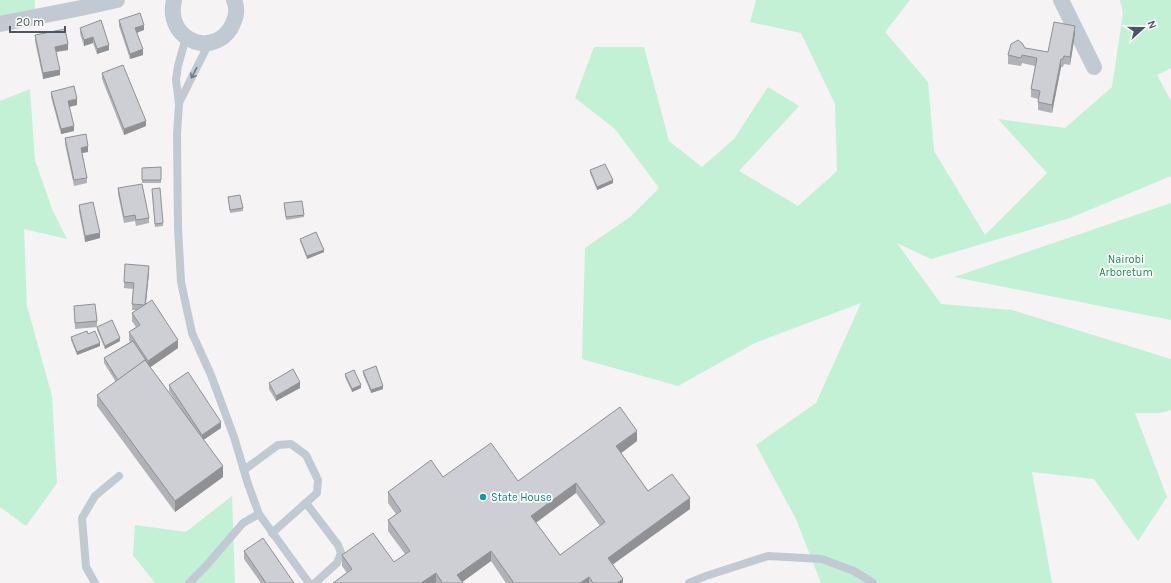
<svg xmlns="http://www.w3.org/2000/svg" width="1171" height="583" viewBox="0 0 1171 583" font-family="Karla,sans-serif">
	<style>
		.green { fill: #c3f1d5 }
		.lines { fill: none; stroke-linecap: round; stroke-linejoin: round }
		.service { stroke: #c1cad2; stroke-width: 8 }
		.minor { stroke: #c1cad2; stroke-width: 16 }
		.wall { fill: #b0b2b7; fill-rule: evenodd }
		.shaded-wall { fill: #909195 }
		.building { fill: #cdcfd5; stroke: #909195; fill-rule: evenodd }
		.oneway { stroke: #6e7983 }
		.culture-dot { fill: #0f9aa8; stroke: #fff; stroke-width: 1.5 }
		.labels { text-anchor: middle; stroke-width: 3.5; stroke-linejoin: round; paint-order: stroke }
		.park-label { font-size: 11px; fill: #17864f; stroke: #fff }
		.culture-label { font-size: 11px; fill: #0d838f; stroke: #fff; text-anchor: start }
	</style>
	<rect width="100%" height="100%" fill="#f5f3f3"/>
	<g class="green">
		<path d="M 0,0 L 35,0 L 35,12 L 0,18 Z"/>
		<path d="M 756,0 L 910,0 L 885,32 L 928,82 L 934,151 L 985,235 L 1047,173 L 998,119 L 1065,128 L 1112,87 L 1123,13 L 1120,0 L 1171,0 L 1171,68 L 1157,75 L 1171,101 L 1171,176 L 1070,218 L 931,259 L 897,243 L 941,304 L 1012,310 L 1171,359 L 1171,410 L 1161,413 L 1135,413 L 1167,497 L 1138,541 L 1094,479 L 1032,472 L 1052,583 L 821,583 L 796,519 L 756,445 L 816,403 L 861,303 L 755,343 L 678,386 L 582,359 L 585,248 L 630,217 L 659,188 L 615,129 L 575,98 L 594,47 L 644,47 L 669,141 L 702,167 L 734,139 L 768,87 L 799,106 L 739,171 L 798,206 L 837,171 L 835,104 L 801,33 L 750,22 Z"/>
		<path d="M 30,89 L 35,160 L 52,209 L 67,239 L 24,229 L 27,306 L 52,396 L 57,483 L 26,526 L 0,507 L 0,101 Z"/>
		<path d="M 1171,203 L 1171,320 L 954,277 Z"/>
		<path d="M 232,496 L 235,583 L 155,583 L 133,555 L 135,525 L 186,532 Z"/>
	</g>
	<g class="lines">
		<g class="service">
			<path d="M 186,37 L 178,66 L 176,80 L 179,104 L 177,135 L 178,227 L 181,282 L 192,333 L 211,375 L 234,437 L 248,484 L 259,514"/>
			<path d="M 179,103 L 209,43"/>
			<path d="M 244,470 L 278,445 L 291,444 L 306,455 L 318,480 L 317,493 L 272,533"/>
			<path d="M 306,503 L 338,545 L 341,553 L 337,563 L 315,583"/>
			<path d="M 95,583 L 86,567 L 82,518 L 95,496 L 119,476"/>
			<path d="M 189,583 L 205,567 L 243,523 L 259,514 L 309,583"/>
			<path d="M 689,583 L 706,576 L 768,556 L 822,559 L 854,571 L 873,583"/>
		</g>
		<g class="minor">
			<path d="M 174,0 C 164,44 220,60 234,21 C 237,14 237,7 234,0"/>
			<path d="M 1061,0 L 1094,67"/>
			<path d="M 0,24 L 81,8 L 117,0"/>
		</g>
	</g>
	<g class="wall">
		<path d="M 119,20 L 144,30 L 137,33 L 143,55 L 130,59 L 119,26 Z"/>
		<path d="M 80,28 L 109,50 L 97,54 L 93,43 L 84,46 L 80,33 Z"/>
		<path d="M 1075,34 L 1070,65 L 1064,64 L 1063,67 L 1061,67 L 1052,113 L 1038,110 L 1038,99 L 1031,97 L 1031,89 L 1035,66 L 1022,63 L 1021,66 L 1008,64 L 1008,55 L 1025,48 L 1048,52 Z"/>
		<path d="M 35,35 L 68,50 L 56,52 L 60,75 L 43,79 L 35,41 Z"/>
		<path d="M 102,73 L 146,126 L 124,135 L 102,79 Z"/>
		<path d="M 51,92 L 77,105 L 69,107 L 74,131 L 61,134 L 51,97 Z"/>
		<path d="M 65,138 L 88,152 L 82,153 L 87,178 L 87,183 L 74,186 L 65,144 Z"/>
		<path d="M 161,167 L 161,183 L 142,183 L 142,168 Z"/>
		<path d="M 590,170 L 613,183 L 597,190 L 590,173 Z"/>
		<path d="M 118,188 L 149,218 L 149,223 L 136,226 L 135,221 L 124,223 L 118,194 Z"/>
		<path d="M 152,192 L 163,223 L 163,226 L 155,227 Z"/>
		<path d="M 228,197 L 243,208 L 243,211 L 230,213 Z"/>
		<path d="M 284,203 L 304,215 L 304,217 L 286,220 Z"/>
		<path d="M 79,205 L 100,238 L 85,242 L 79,211 Z"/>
		<path d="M 300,239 L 324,252 L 307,259 L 300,241 Z"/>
		<path d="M 149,272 L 146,304 L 178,348 L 150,367 L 187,418 L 169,391 L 169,385 L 221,428 L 203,440 L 223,477 L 175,512 L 97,406 L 97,395 L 116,382 L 104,363 L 104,358 L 130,342 L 129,340 L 129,332 L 136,327 L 132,321 L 132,313 L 137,310 L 132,310 L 133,289 L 124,288 L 124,282 Z"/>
		<path d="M 74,306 L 97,321 L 97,327 L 120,341 L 105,349 L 97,330 L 97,327 L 75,329 Z"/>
		<path d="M 88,334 L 100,346 L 77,355 L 71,340 L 71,337 Z"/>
		<path d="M 363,371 L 383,389 L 371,393 L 363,374 Z"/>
		<path d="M 345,374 L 361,388 L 352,392 L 345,377 Z"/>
		<path d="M 269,383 L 300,388 L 276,401 L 269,389 Z"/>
		<path d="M 637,441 L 621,453 L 648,491 L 690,509 L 612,564 L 623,583 L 506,583 L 491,561 L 462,582 L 463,583 L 333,583 L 347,573 L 342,566 L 342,555 L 394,562 L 405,554 L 388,531 L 388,520 L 396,514 L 388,503 L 388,492 L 443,477 L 518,481 ZM 576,493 L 600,526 L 560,555 L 536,523 Z"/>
		<path d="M 244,551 L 294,583 L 261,583 L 244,559 Z"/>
	</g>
	<g class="shaded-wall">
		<path d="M 144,25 L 144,30 L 135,33 L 135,28 Z"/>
		<path d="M 1075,26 L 1075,34 L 1070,65 L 1070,57 Z"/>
		<path d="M 93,37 L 93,43 L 84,46 L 84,40 Z"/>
		<path d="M 68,44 L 68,50 L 55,52 L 55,47 Z"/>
		<path d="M 109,45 L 109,50 L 97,54 L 97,49 Z"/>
		<path d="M 143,49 L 143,55 L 130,59 L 130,54 Z"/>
		<path d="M 1061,59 L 1061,67 L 1052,113 L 1052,105 Z"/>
		<path d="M 60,70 L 60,75 L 43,79 L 43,73 Z"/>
		<path d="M 77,99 L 77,105 L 68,107 L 68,101 Z"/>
		<path d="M 146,121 L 146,126 L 124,135 L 124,129 Z"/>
		<path d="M 74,126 L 74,131 L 61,134 L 61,129 Z"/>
		<path d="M 88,146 L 88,152 L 81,153 L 81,148 Z"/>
		<path d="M 613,180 L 613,183 L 597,190 L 597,187 Z"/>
		<path d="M 100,233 L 100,238 L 85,242 L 85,236 Z"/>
		<path d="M 324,250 L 324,252 L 307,259 L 307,256 Z"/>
		<path d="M 149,266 L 149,272 L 145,311 L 145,305 Z"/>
		<path d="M 120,338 L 120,341 L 105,349 L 105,346 Z"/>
		<path d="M 178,340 L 178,348 L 148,369 L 148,361 Z"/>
		<path d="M 100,343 L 100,346 L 77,355 L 77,352 Z"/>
		<path d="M 300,382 L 300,388 L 276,401 L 276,396 Z"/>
		<path d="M 361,385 L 361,388 L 352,392 L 352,389 Z"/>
		<path d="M 383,386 L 383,389 L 371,393 L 371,390 Z"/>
		<path d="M 221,422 L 221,428 L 202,441 L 202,435 Z"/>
		<path d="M 637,431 L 637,441 L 616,457 L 616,446 Z"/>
		<path d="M 223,466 L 223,477 L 175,512 L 175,501 Z"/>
		<path d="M 576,483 L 576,493 L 531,526 L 531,516 Z"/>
		<path d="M 690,498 L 690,509 L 608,568 L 608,558 Z"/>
		<path d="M 491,551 L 491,561 L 461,583 L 457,575 Z"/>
		<path d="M 436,573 L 436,583 L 421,583 Z"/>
		<path d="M 589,577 L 589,583 L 580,583 Z"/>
		<path d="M 623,579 L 623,583 L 617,583 Z"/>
	</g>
	<g class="building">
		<path d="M 140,13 L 144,25 L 135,28 L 143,49 L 130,54 L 119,20 Z"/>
		<path d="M 101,20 L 109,45 L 97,49 L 93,37 L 84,40 L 80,28 Z"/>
		<path d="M 1054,22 L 1075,26 L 1070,57 L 1064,56 L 1063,59 L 1061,59 L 1052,105 L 1038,102 L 1040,91 L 1031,89 L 1037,58 L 1022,55 L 1021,58 L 1008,55 L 1011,44 L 1018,40 L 1022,43 L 1025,48 L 1048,52 Z"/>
		<path d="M 65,29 L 68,44 L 55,47 L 60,70 L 43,73 L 35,35 Z"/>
		<path d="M 123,65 L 146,121 L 124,129 L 102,73 Z"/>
		<path d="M 74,86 L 77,99 L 68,101 L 74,126 L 61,129 L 51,92 Z"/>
		<path d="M 86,134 L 88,146 L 81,148 L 87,178 L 74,180 L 65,138 Z"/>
		<path d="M 605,164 L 613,180 L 597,187 L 590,170 Z"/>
		<path d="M 161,167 L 161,180 L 142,180 L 142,168 Z"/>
		<path d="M 142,184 L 149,218 L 136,220 L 135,215 L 124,217 L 118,188 Z"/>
		<path d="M 160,188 L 163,223 L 155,224 L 152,189 Z"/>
		<path d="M 240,195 L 243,208 L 230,210 L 228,197 Z"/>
		<path d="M 302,201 L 304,215 L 286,217 L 284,203 Z"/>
		<path d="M 93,202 L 100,233 L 85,236 L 79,205 Z"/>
		<path d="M 316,232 L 324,250 L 307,256 L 300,239 Z"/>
		<path d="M 125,264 L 149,266 L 145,304 L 144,305 L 132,304 L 134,283 L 124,282 Z"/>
		<path d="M 152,300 L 178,340 L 148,361 L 129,332 L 140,325 L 132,313 Z"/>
		<path d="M 95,304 L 97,321 L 75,323 L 74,306 Z"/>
		<path d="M 112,320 L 120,338 L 105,346 L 97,327 Z"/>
		<path d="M 87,331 L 88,334 L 95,331 L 100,343 L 77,352 L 71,337 Z"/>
		<path d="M 133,341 L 147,362 L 146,362 L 145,360 L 118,380 L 104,358 Z"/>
		<path d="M 145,360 L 223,466 L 175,501 L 97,395 Z"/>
		<path d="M 376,366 L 383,386 L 371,390 L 363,371 Z"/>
		<path d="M 293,369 L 300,382 L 276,396 L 269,383 Z"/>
		<path d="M 354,370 L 361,385 L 352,389 L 345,374 Z"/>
		<path d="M 188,372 L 221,422 L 202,435 L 169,385 Z"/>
		<path d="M 620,407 L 637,431 L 616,446 L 648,491 L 672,474 L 690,498 L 608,558 L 623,579 L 617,583 L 593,583 L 589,577 L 580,583 L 514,583 L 491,551 L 457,575 L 463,583 L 441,583 L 442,582 L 436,573 L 421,583 L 333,583 L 352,569 L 342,555 L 373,533 L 394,562 L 410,551 L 388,520 L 401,511 L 388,492 L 431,460 L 443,477 L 491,443 L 518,481 ZM 576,483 L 605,522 L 560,555 L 531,516 Z"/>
		<path d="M 263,538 L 294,583 L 266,583 L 244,551 Z"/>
	</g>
	<defs><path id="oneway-shaft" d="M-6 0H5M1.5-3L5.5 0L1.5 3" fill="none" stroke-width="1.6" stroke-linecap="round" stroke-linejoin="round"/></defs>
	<use class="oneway" href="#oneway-shaft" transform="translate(194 73) rotate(117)"/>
	<circle class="culture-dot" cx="483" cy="497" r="4"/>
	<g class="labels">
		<g class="park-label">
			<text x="1126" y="263">Nairobi<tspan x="1126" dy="13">Arboretum</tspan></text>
		</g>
		<g class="culture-label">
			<text x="491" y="501">State House</text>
		</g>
	</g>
	<g transform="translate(1143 28) rotate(69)" stroke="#ffffff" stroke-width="3" paint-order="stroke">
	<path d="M0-3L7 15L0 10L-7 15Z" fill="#4a5661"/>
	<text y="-6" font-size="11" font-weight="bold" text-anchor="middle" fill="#4a5661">N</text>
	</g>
	<path d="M10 26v6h55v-6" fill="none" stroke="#4a5661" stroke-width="2"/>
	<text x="16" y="26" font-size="12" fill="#4a5661" stroke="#ffffff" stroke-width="3" paint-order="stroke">20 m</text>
</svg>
